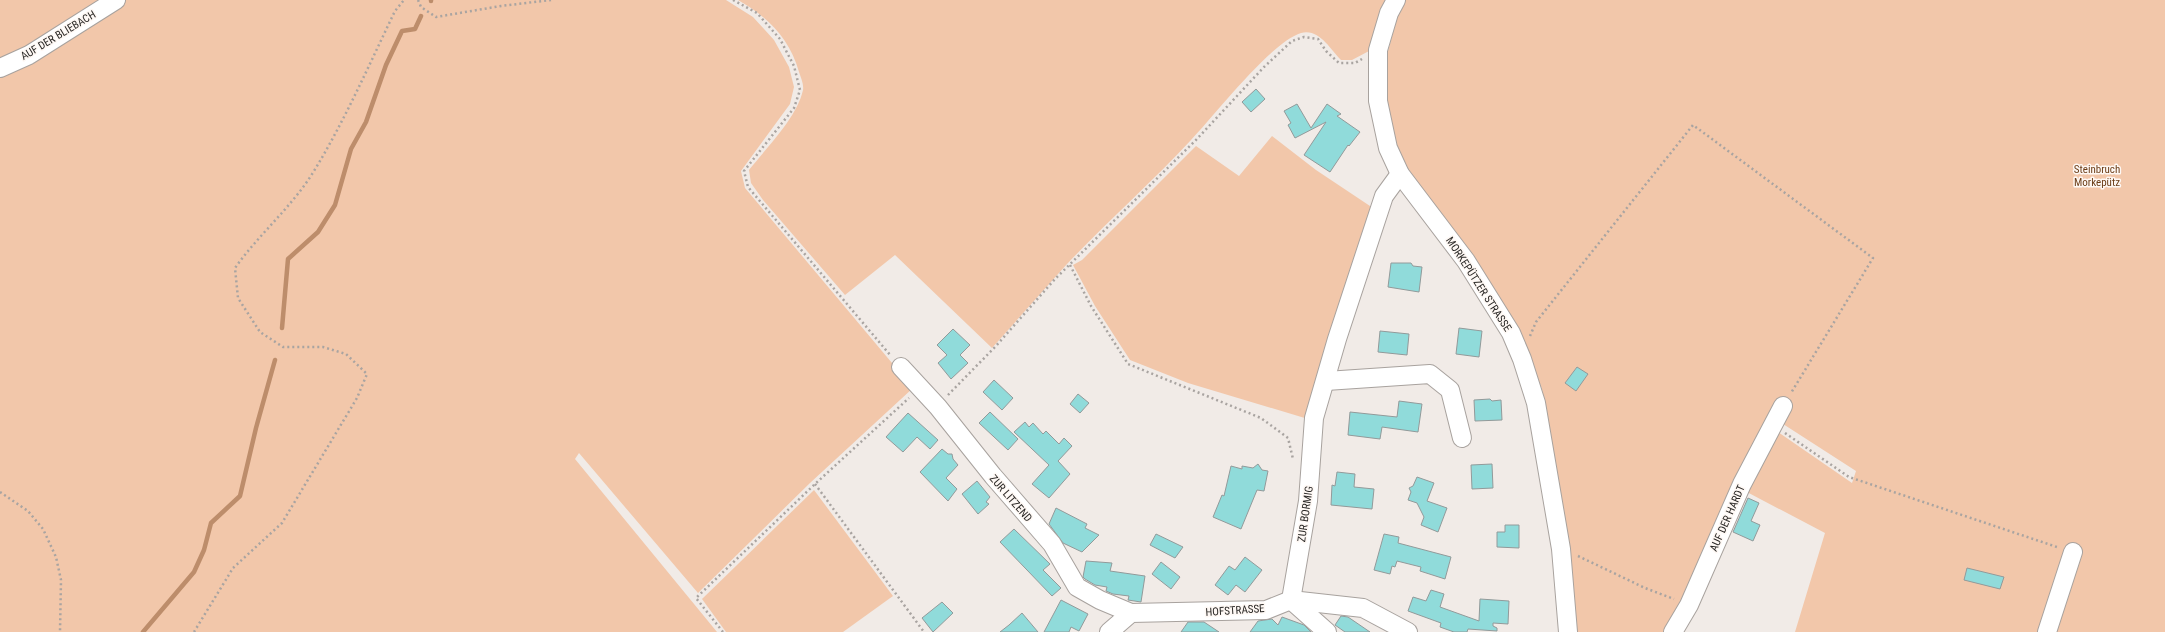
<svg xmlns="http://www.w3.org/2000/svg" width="2165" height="632" viewBox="0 0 2165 632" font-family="'Roboto Condensed',sans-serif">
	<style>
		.green { fill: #f2c7aa }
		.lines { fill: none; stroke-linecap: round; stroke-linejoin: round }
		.stream { stroke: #bd8d6b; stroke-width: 4.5 }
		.building { fill: #90dbda; stroke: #929a9a }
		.minor-casing { stroke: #a8a29e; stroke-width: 20 }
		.path { stroke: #a9a4a1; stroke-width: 2.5; stroke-dasharray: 2 3; stroke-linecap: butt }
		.minor { stroke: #fff; stroke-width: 18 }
		.labels { text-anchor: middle; stroke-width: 3; stroke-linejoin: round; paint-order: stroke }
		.street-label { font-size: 11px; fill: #2a2826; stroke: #fef8f4 }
		.park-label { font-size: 11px; fill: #6b3c16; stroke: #fef8f4 }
	</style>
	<rect width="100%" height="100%" fill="#f1ebe7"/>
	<g class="green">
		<path d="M 0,0 L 726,0 L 753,17 L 774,40 L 789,67 L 794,87 L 790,104 L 741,171 L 745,188 L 913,388 L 810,483 L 698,593 L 579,453 L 575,459 L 717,632 L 0,632 Z"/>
		<path d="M 738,0 L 1386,0 L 1380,12 L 1369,51 L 1352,60 L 1341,60 C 1330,49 1319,28 1301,33 C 1271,42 1215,115 1191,140 C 1151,183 1107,222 1067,264 C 1042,292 1017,320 992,348 L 895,255 L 845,295 L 763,200 L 751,183 L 749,170 C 766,148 797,118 803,90 C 804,85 801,78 799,72 C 790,39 768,17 738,0 Z"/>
		<path d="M 1406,0 L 2165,0 L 2165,632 L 1795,632 L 1825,533 L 1745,491 L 1775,430 L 1852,483 L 1856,471 L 1769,415 L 1686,594 L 1665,632 L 1577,632 L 1568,536 L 1542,389 L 1517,326 L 1472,257 L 1405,166 L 1394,142 L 1386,97 L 1388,51 L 1399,11 Z"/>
		<path d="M 1272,136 L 1316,170 L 1373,208 L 1308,419 L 1188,383 L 1130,360 L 1095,306 L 1073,265 L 1082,260 L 1196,146 L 1239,176 Z"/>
		<path d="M 814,490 L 893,596 L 843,632 L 726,632 L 702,599 Z"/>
	</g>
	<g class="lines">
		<g class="stream">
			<path d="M 431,1 L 431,0"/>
			<path d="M 282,328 L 288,259 L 318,232 L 335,205 L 351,149 L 366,122 L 386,65 L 402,31 L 415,29 L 421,16"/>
			<path d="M 143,632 L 194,572 L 204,550 L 211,523 L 240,496 L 256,428 L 275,360"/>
		</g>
	</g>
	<g class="building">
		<path d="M 1256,89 L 1265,99 L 1251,112 L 1242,102 Z"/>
		<path d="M 1297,104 L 1311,128 L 1327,104 L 1341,114 L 1337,116 L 1360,132 L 1349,146 L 1348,145 L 1330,172 L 1304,155 L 1326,122 L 1295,138 L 1288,125 L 1291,123 L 1284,111 Z"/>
		<path d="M 1391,263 L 1411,263 L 1413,266 L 1422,267 L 1419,292 L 1388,287 Z"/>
		<path d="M 1459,328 L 1482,331 L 1479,357 L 1456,354 Z"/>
		<path d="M 953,329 L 970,345 L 960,355 L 968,363 L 951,379 L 938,363 L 947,355 L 937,345 Z"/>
		<path d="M 1380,331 L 1409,334 L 1407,355 L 1378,352 Z"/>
		<path d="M 1577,367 L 1588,374 L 1576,391 L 1565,383 Z"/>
		<path d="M 994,380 L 1013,398 L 1002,410 L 983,392 Z"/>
		<path d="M 1078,394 L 1089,403 L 1080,413 L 1070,404 Z"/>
		<path d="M 1490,399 L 1492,401 L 1501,400 L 1502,420 L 1475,421 L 1474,400 Z"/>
		<path d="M 1399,401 L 1422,404 L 1418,432 L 1382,427 L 1380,439 L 1348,435 L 1350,412 L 1397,417 Z"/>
		<path d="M 990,412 L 1018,439 L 1008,450 L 979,423 Z"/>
		<path d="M 908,413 L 938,440 L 930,449 L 917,437 L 903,452 L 886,437 Z"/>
		<path d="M 1025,422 L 1029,427 L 1033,423 L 1043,434 L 1046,431 L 1059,444 L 1064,438 L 1072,446 L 1058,461 L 1070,474 L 1049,498 L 1032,484 L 1049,465 L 1014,432 Z"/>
		<path d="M 942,449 L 948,454 L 952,454 L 953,459 L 958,465 L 946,478 L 957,489 L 948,501 L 920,472 Z"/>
		<path d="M 1258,464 L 1262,470 L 1268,471 L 1264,491 L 1257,490 L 1241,529 L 1213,517 L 1222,495 L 1224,496 L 1231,466 L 1242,469 L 1242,466 L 1253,468 Z"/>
		<path d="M 1492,464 L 1493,488 L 1472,489 L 1471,465 Z"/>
		<path d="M 1337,472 L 1355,474 L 1354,487 L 1374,489 L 1372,509 L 1331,505 L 1332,485 L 1335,486 Z"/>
		<path d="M 1417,477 L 1434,483 L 1427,501 L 1447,508 L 1438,532 L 1421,525 L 1424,517 L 1417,503 L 1408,500 L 1411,492 L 1409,488 L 1413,486 Z"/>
		<path d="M 977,481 L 990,497 L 986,502 L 989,504 L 978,514 L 962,494 Z"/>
		<path d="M 1748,498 L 1759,503 L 1751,521 L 1760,525 L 1753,541 L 1733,532 Z"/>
		<path d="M 1056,508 L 1087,524 L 1085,528 L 1099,535 L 1082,552 L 1063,543 L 1049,524 Z"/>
		<path d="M 1505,525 L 1519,525 L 1519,548 L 1497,547 L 1497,532 L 1505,532 Z"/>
		<path d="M 1014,529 L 1050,564 L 1043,570 L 1061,588 L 1052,596 L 1000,542 Z"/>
		<path d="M 1156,534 L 1183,547 L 1175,558 L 1150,545 Z"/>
		<path d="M 1384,534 L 1399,537 L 1398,543 L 1451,557 L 1445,579 L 1420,571 L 1421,567 L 1397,561 L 1395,567 L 1392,566 L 1390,574 L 1374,570 Z"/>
		<path d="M 1245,557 L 1262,570 L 1245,592 L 1236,585 L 1228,595 L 1215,585 L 1229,566 L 1235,570 Z"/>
		<path d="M 1086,561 L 1112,563 L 1110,571 L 1145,576 L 1141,602 L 1128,600 L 1129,596 L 1113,594 L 1106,591 L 1107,587 L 1095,585 L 1085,579 L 1083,577 Z"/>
		<path d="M 1161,562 L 1180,577 L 1171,589 L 1152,574 Z"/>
		<path d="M 1967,568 L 2004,577 L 2000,589 L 1964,580 Z"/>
		<path d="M 1431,590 L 1444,594 L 1440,607 L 1479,621 L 1480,599 L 1509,601 L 1508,624 L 1493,623 L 1493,626 L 1497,628 L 1497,631 L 1468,629 L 1467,632 L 1454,632 L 1440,627 L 1441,623 L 1408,611 L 1413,597 L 1426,601 Z"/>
		<path d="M 1061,600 L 1088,614 L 1079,631 L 1071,627 L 1069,632 L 1044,632 Z"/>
		<path d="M 942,602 L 953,613 L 933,632 L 922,618 Z"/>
		<path d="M 1022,613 L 1038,632 L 1000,632 L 1009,625 Z"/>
		<path d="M 1341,616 L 1348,617 L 1370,632 L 1345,632 L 1335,625 Z"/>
		<path d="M 1282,617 L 1304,625 L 1311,632 L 1250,632 L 1258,621 L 1272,619 L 1278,625 Z"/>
		<path d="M 1188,622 L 1204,622 L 1219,632 L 1181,632 Z"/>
	</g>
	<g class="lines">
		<g class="minor-casing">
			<g id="minor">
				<path d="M 1396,0 L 1389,13 L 1378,50 L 1378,101 L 1388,148 L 1400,174 L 1466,261 L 1511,333 L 1522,359 L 1536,403 L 1561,549 L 1568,632"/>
				<path d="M 0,68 L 29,55 L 116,0"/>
				<path d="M 901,367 L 938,407 L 993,476 L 1052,544 L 1077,587 L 1100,600 L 1131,613"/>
				<path d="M 1326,381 L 1430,374 L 1450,390 L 1462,438"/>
				<path d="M 1109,632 L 1131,613 L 1266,610 L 1291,600 L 1363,608 L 1408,632"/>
				<path d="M 1327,632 L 1291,600 L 1308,501 L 1314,418 L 1337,339 L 1384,196 L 1400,174"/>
				<path d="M 1673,632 L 1689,605 L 1742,484 L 1783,406"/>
				<path d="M 2047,632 L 2073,552"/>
			</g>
		</g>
		<g class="path">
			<path d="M 418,0 L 421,7 L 436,17 L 501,6 L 551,0"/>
			<path d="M 733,0 L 757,13 L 780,39 L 794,66 L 800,90 L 794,108 L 744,171 L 748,187 L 891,356"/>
			<path d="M 1070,265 L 1091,306 L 1128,364 L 1261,418 L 1288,438 L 1293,459"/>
			<path d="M 1530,336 L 1536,322 L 1693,125 L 1873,258 L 1791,393"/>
			<path d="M 948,395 L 996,346 L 1055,279 L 1196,140 L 1264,67 L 1292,41 L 1304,37 L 1318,39 L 1326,51 L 1339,63 L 1355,63 L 1362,59"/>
			<path d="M 1785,433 L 1849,477 L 2057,547"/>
			<path d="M 815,484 L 924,632"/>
			<path d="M 0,492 L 28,511 L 43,529 L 56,557 L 61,580 L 60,632"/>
			<path d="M 1578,556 L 1645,588 L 1674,599"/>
			<path d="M 194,632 L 233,568 L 282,523 L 357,398 L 367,374 L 346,354 L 323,347 L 283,347 L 260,332 L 238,298 L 235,268 C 259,234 292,207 314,171 C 345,120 369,65 395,11 L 404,0"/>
			<path d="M 723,632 L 696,598 L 815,484 L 909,398"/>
		</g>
		<use href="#minor" class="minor"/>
	</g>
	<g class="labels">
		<g class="street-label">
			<text transform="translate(58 35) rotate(-31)" y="4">AUF DER BLIEBACH</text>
			<text transform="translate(1479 284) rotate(57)" y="4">MORKEPÜTZER STRASSE</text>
			<text transform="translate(1011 498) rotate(49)" y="4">ZUR LITZEND</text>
			<text transform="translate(1305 514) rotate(-82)" y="4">ZUR BORMIG</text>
			<text transform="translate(1727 518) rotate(-66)" y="4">AUF DER HARDT</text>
			<text transform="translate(1235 610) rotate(-4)" y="4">HOFSTRASSE</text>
		</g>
		<g class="park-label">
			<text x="2097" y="173">Steinbruch<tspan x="2097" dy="13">Morkepütz</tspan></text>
		</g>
	</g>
</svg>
